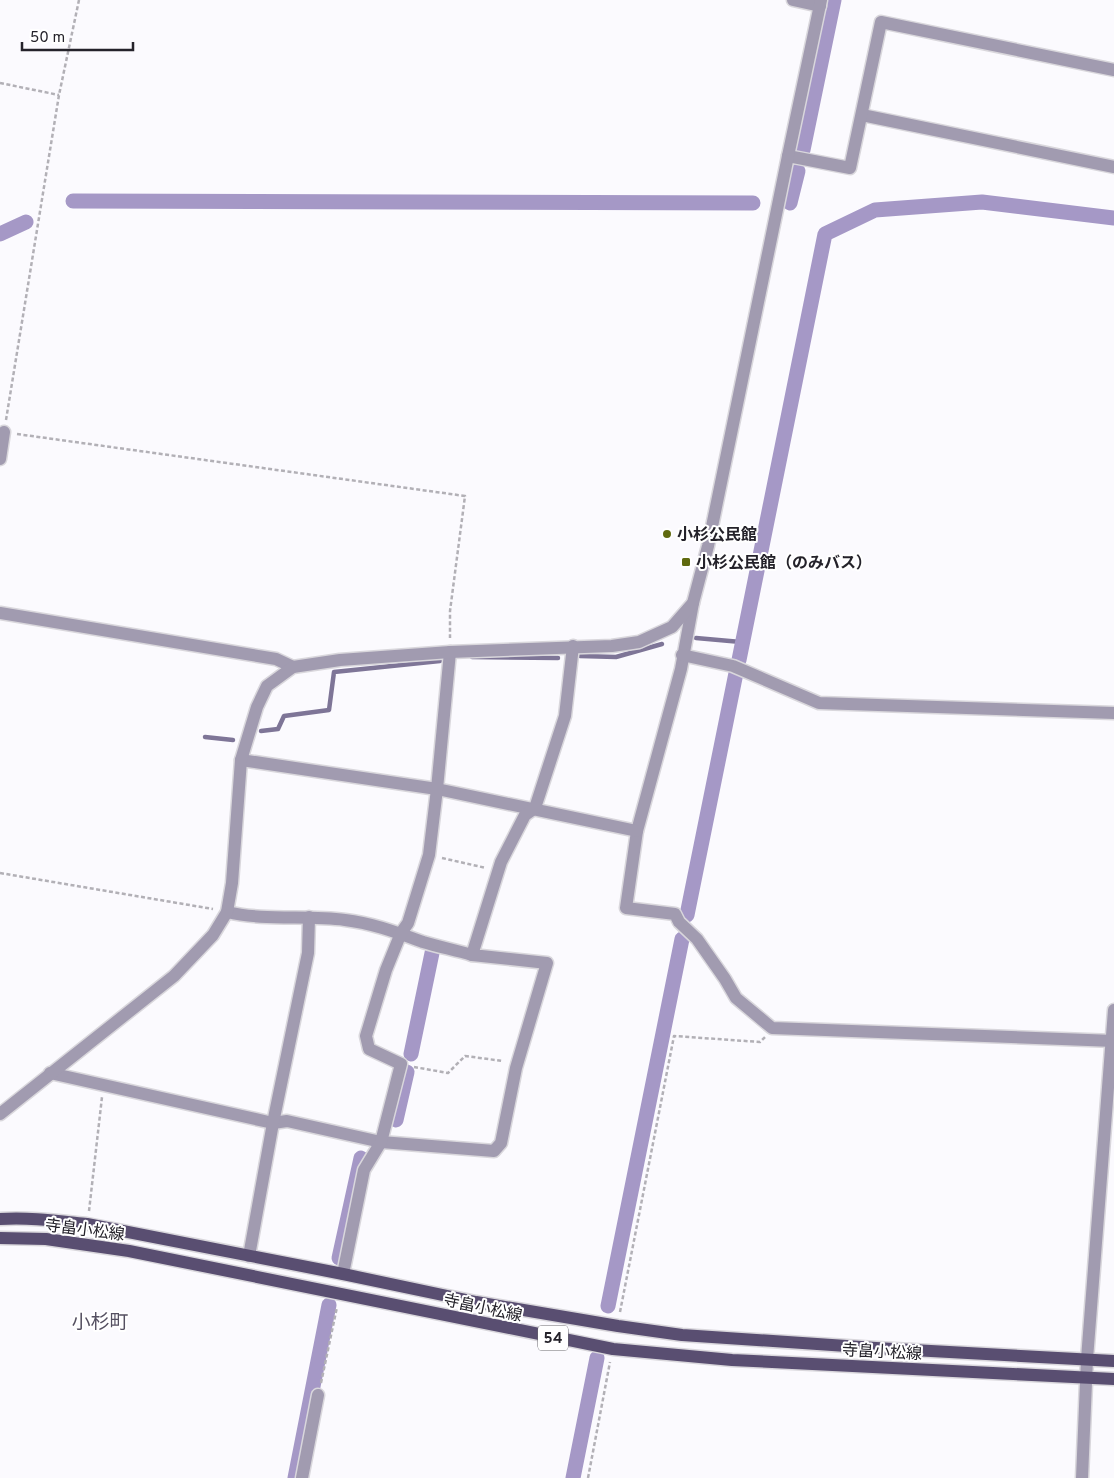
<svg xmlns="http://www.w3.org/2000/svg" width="1114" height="1478" viewBox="0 0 1114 1478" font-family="Overpass,'Noto Sans JP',sans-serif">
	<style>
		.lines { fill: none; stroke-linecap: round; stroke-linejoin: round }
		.stream { stroke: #7e7597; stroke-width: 4.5 }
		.canal { stroke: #a598c6; stroke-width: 15 }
		.minor-casing { stroke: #d9d7dc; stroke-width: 15 }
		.tertiary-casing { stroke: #d9d7dc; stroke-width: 15 }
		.primary-casing { stroke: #d9d7dc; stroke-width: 15 }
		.path { stroke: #b2b0b6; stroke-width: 2.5; stroke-dasharray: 4 2.5; stroke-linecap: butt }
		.minor { stroke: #a19bb0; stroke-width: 12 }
		.tertiary { stroke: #a19bb0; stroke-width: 12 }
		.primary { stroke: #594e71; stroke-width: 12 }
		.poi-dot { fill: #606a0f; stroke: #fff; stroke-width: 2 }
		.labels { text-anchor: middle; stroke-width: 4; stroke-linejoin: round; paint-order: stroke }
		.shield { fill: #fff; stroke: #66646a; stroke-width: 1 }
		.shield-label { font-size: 15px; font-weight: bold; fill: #24222a }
		.poi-label { font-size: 16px; font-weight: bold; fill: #24222a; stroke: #fff; text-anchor: start }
		.street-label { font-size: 16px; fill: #24222a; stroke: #fff }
		.quarter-label { font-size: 19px; fill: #555061; stroke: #fff }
	</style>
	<rect width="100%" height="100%" fill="#fbfafe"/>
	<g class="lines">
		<g class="stream">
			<path d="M 696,638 L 741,642"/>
			<path d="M 580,656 L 616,657 L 662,644"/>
			<path d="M 472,657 L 558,658"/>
			<path d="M 261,731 L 278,729 L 284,716 L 329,710 L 334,672 L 440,661"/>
			<path d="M 205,737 L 233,740"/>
		</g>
		<g class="canal">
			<path d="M 803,150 L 834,0"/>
			<path d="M 73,201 L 753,203"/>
			<path d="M 790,203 L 798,171"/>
			<path d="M 0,234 L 26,222"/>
			<path d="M 739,660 L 825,234 L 875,210 L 982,202 L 1114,218"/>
			<path d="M 687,915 L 736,673"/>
			<path d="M 411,1054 L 432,953"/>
			<path d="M 396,1120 L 407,1072"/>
			<path d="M 339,1258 L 361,1158"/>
			<path d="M 608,1306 L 682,939"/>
			<path d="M 295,1478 L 329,1305"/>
			<path d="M 573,1478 L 597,1358"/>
		</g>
		<g class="minor-casing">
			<g id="minor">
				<path d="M 793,0 L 820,6"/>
				<path d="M 862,115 L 1114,167"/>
				<path d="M 788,156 L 850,168 L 881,22 L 1114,70"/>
				<path d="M 0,459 L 4,432"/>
				<path d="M 693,603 L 681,669 L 637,831 L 626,908 L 675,914 L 679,922 L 697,939 L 725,979 L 736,998 L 772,1028 L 1114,1041"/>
				<path d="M 0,613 L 276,659 L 293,667"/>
				<path d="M 682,655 L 733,666 L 819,703 L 1114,713"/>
				<path d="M 241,760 L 437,789 L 637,831"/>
				<path d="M 227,912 C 265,921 306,915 345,920 C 372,923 398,933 423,942 C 439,947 456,950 472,955"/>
				<path d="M 50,1073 L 273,1123 L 287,1121 L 381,1142 L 494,1151 L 501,1143 L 516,1068 L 547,963 L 472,955 L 501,862 L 525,815 L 535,808 L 565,716 L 573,646"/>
				<path d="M 249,1256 L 273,1123 L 308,953 L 309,917"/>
				<path d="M 343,1274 L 364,1170 L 381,1142 L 401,1064 L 369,1049 L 366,1036 L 386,970 L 401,933 L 408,923 L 429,855 L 437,789 L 450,652"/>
				<path d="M 302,1478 L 318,1395"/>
			</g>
		</g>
		<g class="tertiary-casing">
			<g id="tertiary">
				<path d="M 0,1114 L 174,976 L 213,935 L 227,912 L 232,883 L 241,760 L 257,707 L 267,686 L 293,667 L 340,660 L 450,652 L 612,646 L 639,642 L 672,627 L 693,603 L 708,546 L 788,156 L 821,0"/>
				<path d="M 1082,1478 L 1087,1359 L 1114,1010"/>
			</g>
		</g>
		<g class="primary-casing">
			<g id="primary">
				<path d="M 0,1219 C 29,1217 58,1221 87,1224 L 343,1274 L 476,1302 L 618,1326 L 682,1335 L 876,1348 L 1114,1361"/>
				<path d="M 0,1238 L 46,1239 L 129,1251 L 613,1349 L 732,1360 L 1114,1379"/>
			</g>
		</g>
		<g class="path">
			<path d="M 0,83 L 59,95"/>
			<path d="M 6,420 L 59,95 L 79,0"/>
			<path d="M 17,434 L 465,496 L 450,611 L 450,638"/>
			<path d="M 442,858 L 486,868"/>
			<path d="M 0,873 L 213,909"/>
			<path d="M 414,1067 L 448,1073 L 465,1056 L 503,1061"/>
			<path d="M 89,1211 L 102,1097"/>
			<path d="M 620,1312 L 674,1036 L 760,1042 L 765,1037"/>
			<path d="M 321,1383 L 337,1307"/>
			<path d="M 588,1478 L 610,1362"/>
		</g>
		<use href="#minor" class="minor"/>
		<use href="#tertiary" class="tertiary"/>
		<use href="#primary" class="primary"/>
	</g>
	<g class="poi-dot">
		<circle cx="667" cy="534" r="5"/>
		<rect x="681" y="557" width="10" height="10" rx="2.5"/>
	</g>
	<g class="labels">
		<rect class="shield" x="538" y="1325.5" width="30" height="25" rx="4"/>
		<g class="shield-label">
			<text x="553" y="1343">54</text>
		</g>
		<g class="poi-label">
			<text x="677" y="540">小杉公民館</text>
			<text x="696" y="568">小杉公民館（のみバス）</text>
		</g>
		<g class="street-label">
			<text transform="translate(85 1229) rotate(7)" y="6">寺畠小松線</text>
			<text transform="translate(483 1307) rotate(12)" y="6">寺畠小松線</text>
			<text transform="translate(882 1351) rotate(3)" y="6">寺畠小松線</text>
		</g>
		<g class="quarter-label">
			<text x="100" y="1328">小杉町</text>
		</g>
	</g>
	<path d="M22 42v8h111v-8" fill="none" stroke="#24222a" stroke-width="2.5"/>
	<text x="30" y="42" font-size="15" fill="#24222a" stroke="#ffffff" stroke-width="4" paint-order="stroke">50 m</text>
</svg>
